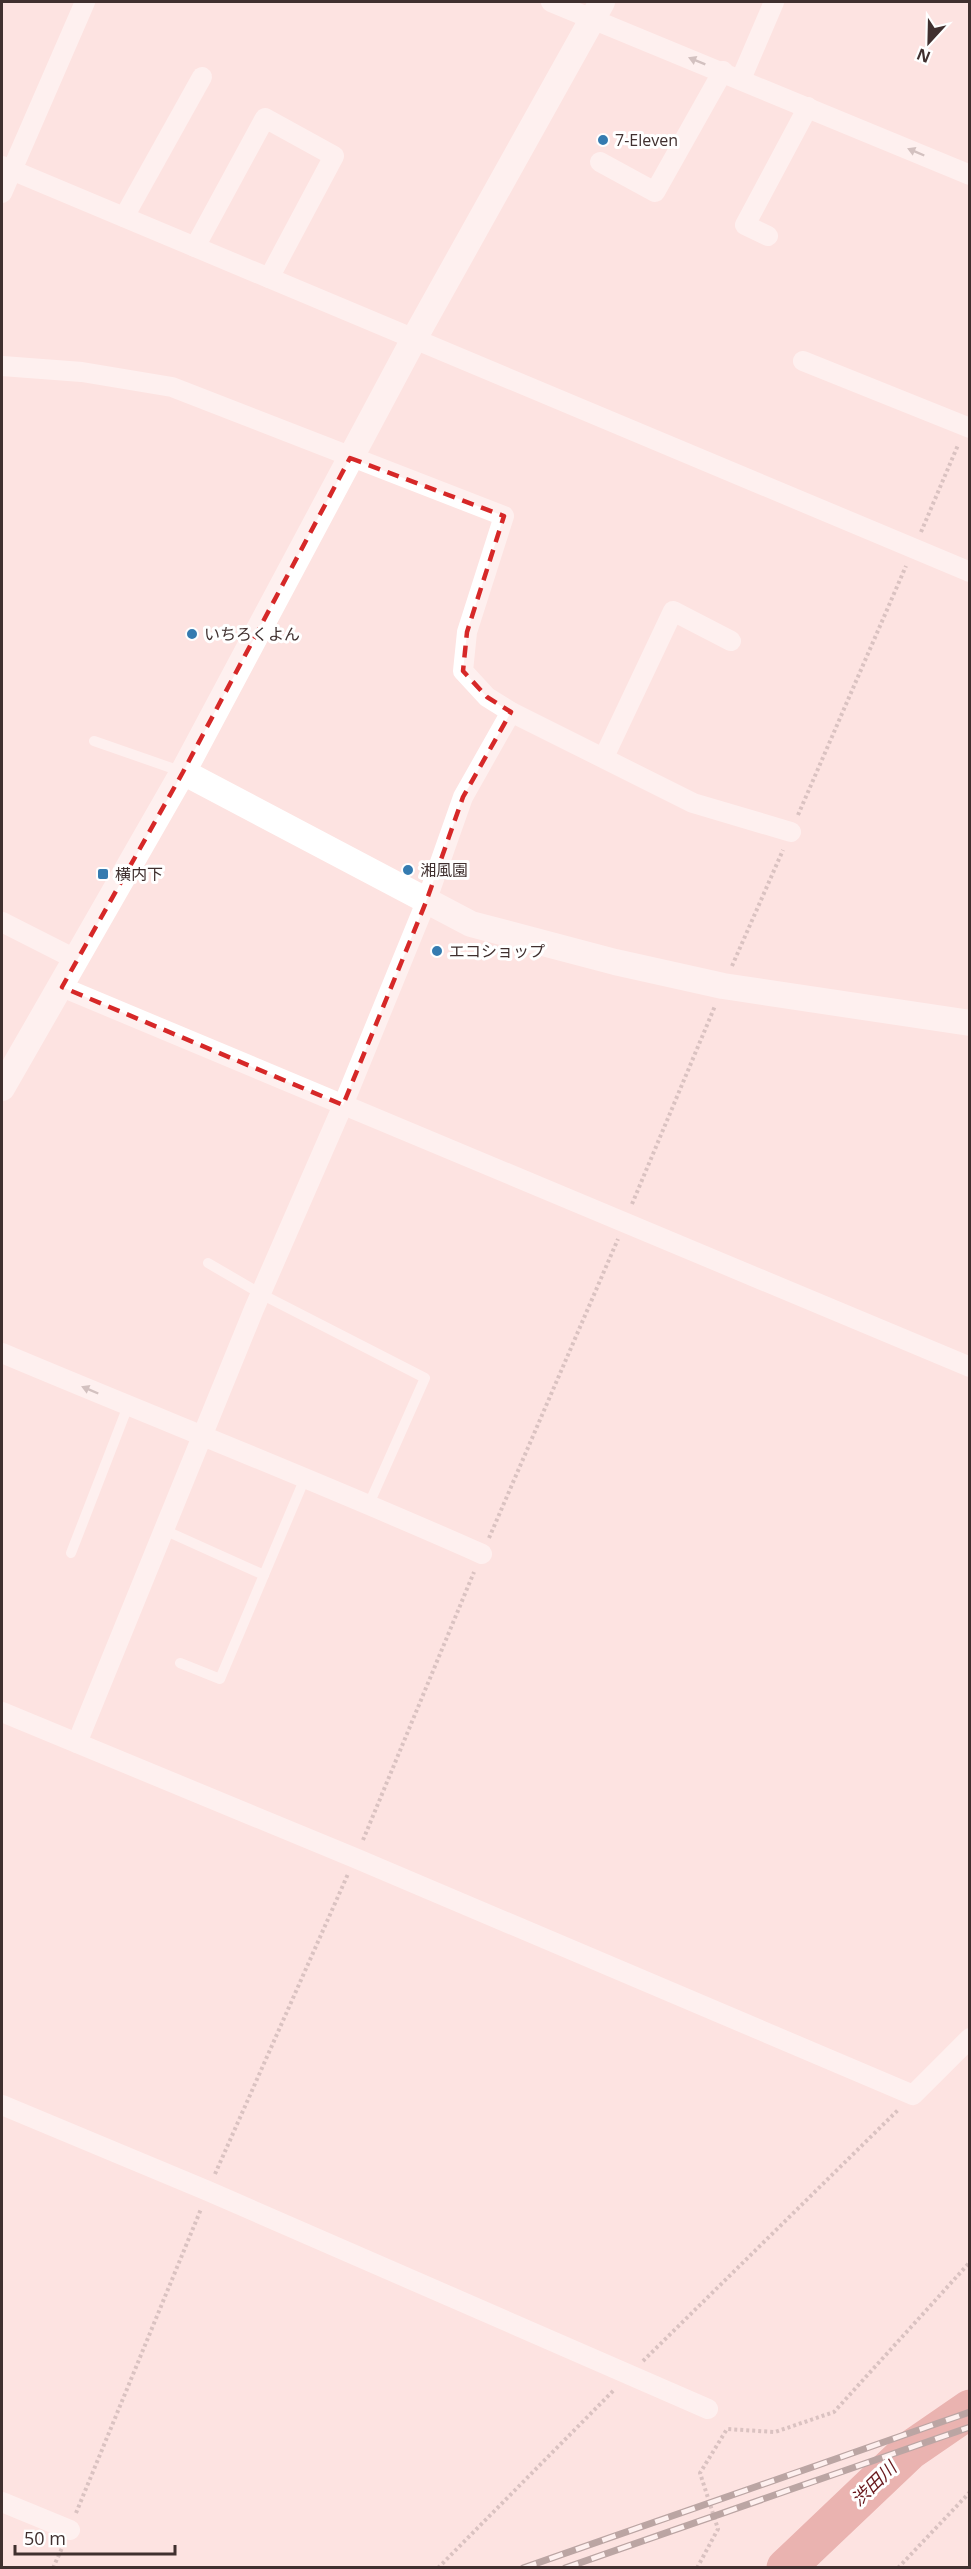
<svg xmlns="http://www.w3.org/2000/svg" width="971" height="2569" viewBox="0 0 971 2569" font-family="'Open Sans','Noto Sans JP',sans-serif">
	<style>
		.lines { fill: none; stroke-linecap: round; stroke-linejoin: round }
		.river { stroke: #d27874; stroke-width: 39 }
		.path { stroke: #b09a99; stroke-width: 4; stroke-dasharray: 3 3; stroke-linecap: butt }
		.service { stroke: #fff; stroke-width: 10 }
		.minor { stroke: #fff; stroke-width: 20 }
		.tertiary { stroke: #fff; stroke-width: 26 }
		.rail-casing { stroke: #6b5958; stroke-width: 7 }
		.rail { stroke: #fff; stroke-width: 4.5; stroke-dasharray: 14; stroke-linecap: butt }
		.oneway { fill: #a09897 }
		.marked { fill: none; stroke: #d62828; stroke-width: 4.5; stroke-dasharray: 12 8; stroke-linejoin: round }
		.poi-dot { fill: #357bb0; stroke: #fff; stroke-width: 2 }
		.labels { text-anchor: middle; stroke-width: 6; stroke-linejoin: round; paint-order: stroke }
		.poi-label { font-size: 16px; fill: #40302f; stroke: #fff; text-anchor: start }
		.water-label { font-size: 18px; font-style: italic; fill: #68171b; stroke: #fff }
	</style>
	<rect width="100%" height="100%" fill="#fde3e1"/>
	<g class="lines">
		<path class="river" d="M 786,2568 L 909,2451 L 970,2409"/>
		<g class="path">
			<path d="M 921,532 L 958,445"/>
			<path d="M 798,815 L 906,566"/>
			<path d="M 732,966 L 783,850"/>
			<path d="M 632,1204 L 715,1006"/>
			<path d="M 489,1538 L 618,1239"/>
			<path d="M 363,1840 L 474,1572"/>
			<path d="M 215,2174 L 348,1874"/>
			<path d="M 643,2361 L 899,2109"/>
			<path d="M 76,2513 L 201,2209"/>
			<path d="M 53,2568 L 62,2548"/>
			<path d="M 438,2568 L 615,2389"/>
			<path d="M 697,2568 L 718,2529 L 700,2473 L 727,2429 L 775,2432 L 834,2412 L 970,2262"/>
			<path d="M 898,2568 L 970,2492"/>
		</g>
		<g class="service">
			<path d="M 94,741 L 183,772"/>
			<path d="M 208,1263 L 261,1294 L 425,1378 L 369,1504"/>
			<path d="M 164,1530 L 264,1575"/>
			<path d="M 71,1553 L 128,1406"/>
			<path d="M 180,1663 L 220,1679 L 305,1478"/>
		</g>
		<g class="minor">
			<path d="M 551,2 L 970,175"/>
			<path d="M 741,79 L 774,2"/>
			<path d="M 600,162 L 655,192 L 723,71"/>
			<path d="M 2,166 L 970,572"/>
			<path d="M 2,193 L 85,2"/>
			<path d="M 124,217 L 202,77"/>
			<path d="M 768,236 L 745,225 L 808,107"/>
			<path d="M 195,247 L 265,118 L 334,156 L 269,278"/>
			<path d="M 803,361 L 970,428"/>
			<path d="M 2,366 L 82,372 L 172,387 L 504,516 L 467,632 L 463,671 L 487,697 L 511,712 L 693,803 L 791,832"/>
			<path d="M 604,757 L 673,611 L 731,641"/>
			<path d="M 2,922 L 77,960"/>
			<path d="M 62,987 L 970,1367"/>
			<path d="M 2,1353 C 161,1420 323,1483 482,1554"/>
			<path d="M 2,1712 L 355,1858 L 913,2095 L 970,2038"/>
			<path d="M 77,1743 L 254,1309 L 343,1105 L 426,902 L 463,797 L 511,712"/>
			<path d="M 2,2105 L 208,2191 L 708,2409"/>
			<path d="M 2,2502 L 70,2530"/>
		</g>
		<g class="tertiary">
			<path d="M 183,772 L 471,924 L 615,962 L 723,986 L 970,1023"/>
			<path d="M 2,1088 L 183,772 L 414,339 L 602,2"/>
		</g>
		<g class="rail-casing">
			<g id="rail">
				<path d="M 523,2568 L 970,2412"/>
				<path d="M 565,2568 L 970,2427"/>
			</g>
		</g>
		<use href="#rail" class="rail"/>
	</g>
	<defs><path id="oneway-solid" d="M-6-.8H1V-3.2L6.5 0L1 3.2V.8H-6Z" transform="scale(1.5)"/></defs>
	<g class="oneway">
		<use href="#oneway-solid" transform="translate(697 61) rotate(-158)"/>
		<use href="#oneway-solid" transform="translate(916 152) rotate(-157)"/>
		<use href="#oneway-solid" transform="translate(90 1390) rotate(-157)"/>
	</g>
	<path d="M0 0H971V2569H0ZM 350,458 L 504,516 L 467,632 L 463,671 L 487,697 L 511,712 L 463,797 L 426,902 L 343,1105 L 62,987 L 183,772 Z" fill="#fde3e1" fill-opacity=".55" fill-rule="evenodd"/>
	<path class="marked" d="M 350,458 L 504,516 L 467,632 L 463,671 L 487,697 L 511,712 L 463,797 L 426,902 L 343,1105 L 62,987 L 183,772 Z"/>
	<g class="poi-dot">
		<circle cx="603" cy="140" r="6"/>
		<circle cx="192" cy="634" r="6"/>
		<circle cx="408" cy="870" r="6"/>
		<rect x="97" y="868" width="12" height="12" rx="3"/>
		<circle cx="437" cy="951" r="6"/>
	</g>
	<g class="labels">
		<g class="poi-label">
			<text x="615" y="146">7-Eleven</text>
			<text x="204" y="640">いちろくよん</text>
			<text x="420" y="876">湘風園</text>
			<text x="115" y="880">横内下</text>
			<text x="449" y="957">エコショップ</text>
		</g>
		<g class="water-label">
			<text transform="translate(874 2484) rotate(-44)" y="6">渋田川</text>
		</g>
	</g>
	<rect width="971" height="2569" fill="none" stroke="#40302f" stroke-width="6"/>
	<g transform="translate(929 42) rotate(202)" stroke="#ffffff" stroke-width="4.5" paint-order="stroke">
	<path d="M0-4.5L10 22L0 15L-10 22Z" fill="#40302f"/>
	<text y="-9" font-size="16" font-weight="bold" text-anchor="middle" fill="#40302f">N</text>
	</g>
	<path d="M15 2545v9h160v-9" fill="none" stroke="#40302f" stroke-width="3"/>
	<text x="24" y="2545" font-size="18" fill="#40302f" stroke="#ffffff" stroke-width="4.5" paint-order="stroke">50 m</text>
</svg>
